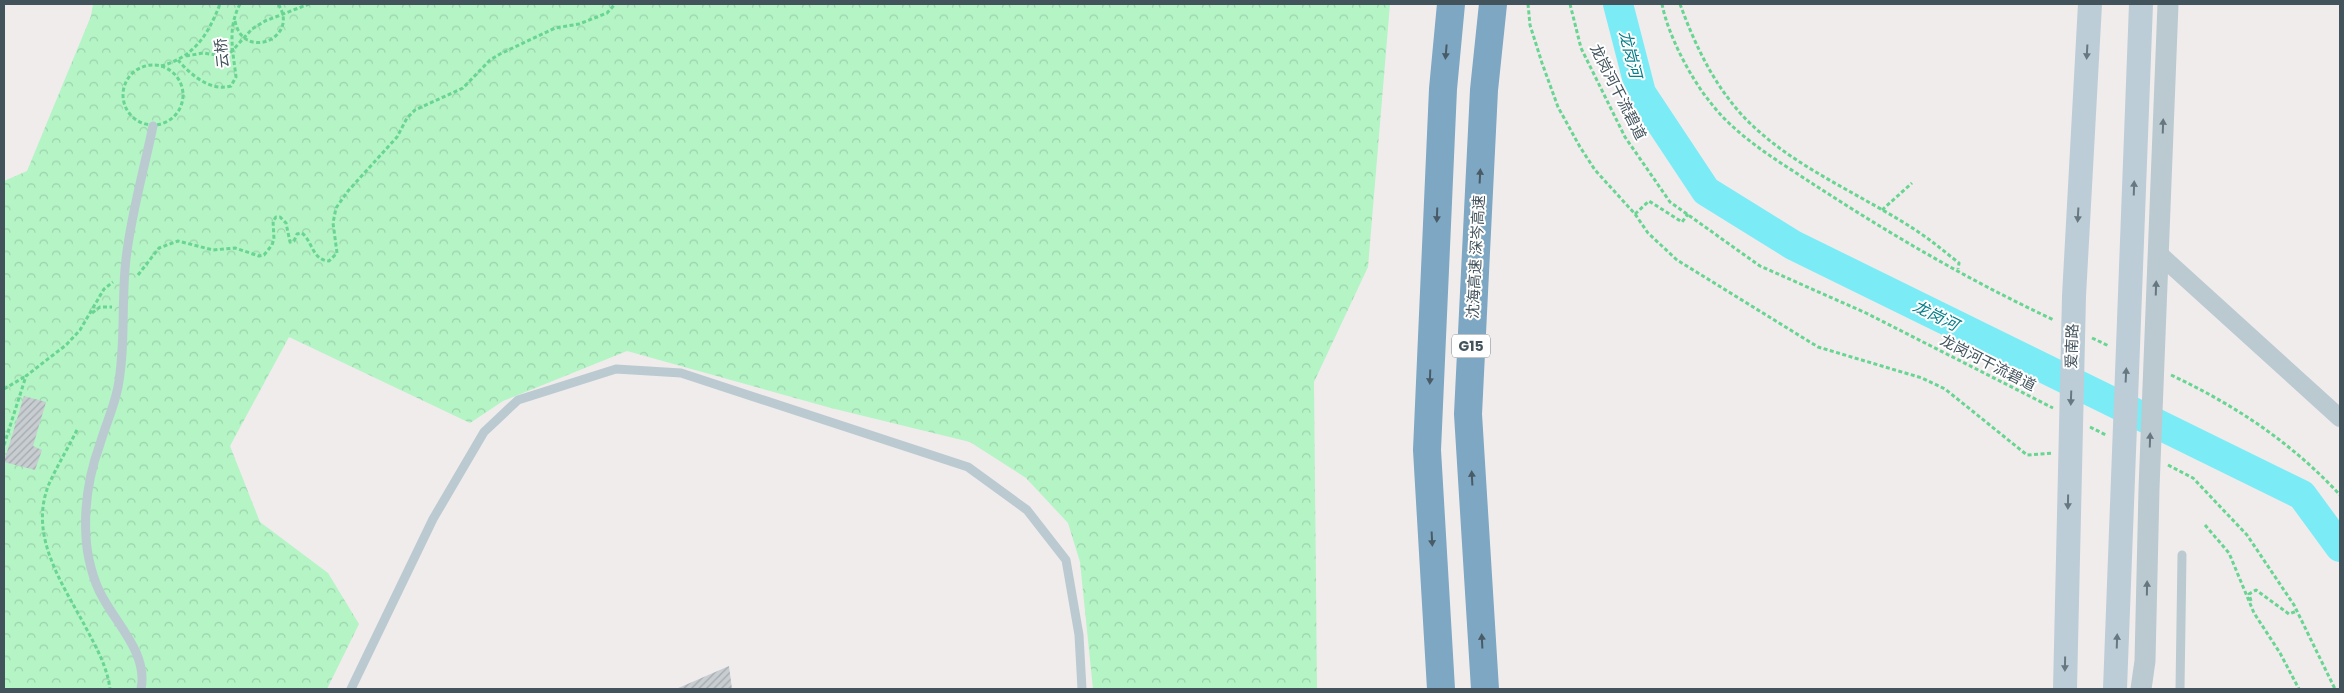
<svg xmlns="http://www.w3.org/2000/svg" width="2344" height="693" viewBox="0 0 2344 693" font-family="Poppins,'Noto Sans SC',sans-serif">
	<style>
		.forest { fill: url(#forest-crowns) }
		.lines { fill: none; stroke-linecap: round; stroke-linejoin: round }
		.river { stroke: #7becf6; stroke-width: 30 }
		.building { fill: url(#building-hatch) }
		.path { stroke: #68d592; stroke-width: 3; stroke-dasharray: 4 2.5; stroke-linecap: butt }
		.service { stroke: #bbcad1; stroke-width: 9 }
		.minor { stroke: #bbcad1; stroke-width: 18 }
		.tertiary { stroke: #bbcad1; stroke-width: 21 }
		.secondary { stroke: #bccdd8; stroke-width: 24 }
		.motorway { stroke: #7da7c2; stroke-width: 28 }
		.oneway { fill: #495b66 }
		.oneway2 { fill: #677881 }
		.oneway3 { fill: #67777f }
		.labels { text-anchor: middle; stroke-width: 4; stroke-linejoin: round; paint-order: stroke }
		.shield { fill: #fff; stroke: #7b878d; stroke-width: 1 }
		.shield-label { font-size: 14px; font-weight: bold; fill: #43535c }
		.street-label { font-size: 15px; fill: #43535c; stroke: #fff }
		.water-label { font-size: 16px; font-style: italic; fill: #047e8a; stroke: #fff }
	</style>
	<defs>
		<pattern id="forest-crowns" width="20" height="18" patternUnits="userSpaceOnUse" patternTransform="scale(1.25)"><rect width="20" height="18" fill="#b4f4c5"/><path d="M2 6a3 3 0 1 1 6 0M12 15a3 3 0 1 1 6 0" fill="none" stroke="#9cd3ac"/></pattern>
		<pattern id="building-hatch" width="6" height="6" patternUnits="userSpaceOnUse" patternTransform="scale(1.25)"><rect width="6" height="6" fill="#c8cdd2"/><path d="M-1 1l2-2M0 6l6-6M5 7l2-2" fill="none" stroke="#a4a9ae"/></pattern>
	</defs>
	<rect width="100%" height="100%" fill="#f0ecec"/>
	<path class="forest" d="M 93,4 L 1390,4 L 1368,267 L 1314,382 L 1317,689 L 1093,689 L 1080,562 L 1068,523 L 1026,478 L 970,442 L 831,408 L 627,351 L 503,401 L 470,423 L 289,337 L 230,446 L 260,522 L 328,573 L 359,624 L 327,689 L 4,689 L 4,181 L 27,171 L 91,16 Z"/>
	<g class="lines">
		<path class="river" d="M 1618,4 L 1641,93 L 1706,191 L 1793,245 L 2302,495 L 2340,547"/>
	</g>
	<g class="building">
		<path d="M 24,396 L 46,402 L 33,446 L 42,450 L 35,470 L 4,462 Z"/>
		<path d="M 729,666 L 732,689 L 676,689 Z"/>
	</g>
	<g class="lines">
		<g class="path">
			<path d="M 1528,4 L 1530,25 L 1542,63 L 1558,107 L 1580,147 L 1595,170 L 1635,214 L 1648,233 L 1677,260 L 1818,347 L 1922,378 L 1945,389 L 2027,455 L 2053,453"/>
			<path d="M 1570,4 L 1581,48 L 1625,137 L 1670,202 L 1760,266 L 1866,313 L 2053,408"/>
			<path d="M 1662,4 C 1668,35 1690,77 1710,102 C 1736,136 1775,159 1810,182 C 1888,233 1970,281 2054,320"/>
			<path d="M 1680,4 C 1696,48 1718,94 1754,127 C 1800,170 1864,196 1917,231 C 1932,241 1945,252 1959,263 L 1958,269"/>
			<path d="M 235,21 C 243,62 301,38 278,4"/>
			<path d="M 186,56 L 203,53 L 223,56 L 231,52 L 252,29 L 265,21 L 309,4"/>
			<path d="M 178,60 C 190,74 210,92 231,86 L 236,77 C 233,51 227,29 240,4"/>
			<circle cx="153" cy="95" r="30"/>
			<path d="M 161,66 C 194,57 208,35 220,4"/>
			<path d="M 1882,210 L 1912,183"/>
			<path d="M 1635,214 L 1649,201 L 1682,222 L 1688,214"/>
			<path d="M 138,275 L 159,248 L 178,241 L 213,250 L 235,248 L 259,256 L 264,255 L 272,245 L 274,239 L 273,221 L 276,217 L 280,217 L 286,223 L 290,242 L 294,241 L 297,234 L 302,233 C 313,242 312,260 329,261 L 337,253 L 333,223 L 336,208 L 348,191 L 397,137 L 407,118 L 415,110 L 463,88 L 490,60 L 500,54 L 555,28 L 579,24 L 607,13 L 615,4"/>
			<path d="M 92,313 L 100,307 L 112,307"/>
			<path d="M 2092,338 L 2109,346"/>
			<path d="M 2171,375 C 2235,405 2292,443 2340,495"/>
			<path d="M 4,389 L 26,376"/>
			<path d="M 2090,427 L 2106,435"/>
			<path d="M 77,430 C 68,448 57,466 49,484 C 28,535 62,583 85,626 C 96,647 107,666 110,689"/>
			<path d="M 4,445 L 26,376 L 66,345 L 80,330 L 104,289 L 113,282"/>
			<path d="M 2168,465 L 2193,478 L 2247,535 L 2294,605 L 2335,689"/>
			<path d="M 2205,525 L 2229,553 L 2254,613 L 2280,653 L 2299,689"/>
			<path d="M 2251,601 L 2249,594 L 2256,590 L 2289,614 L 2297,611"/>
		</g>
		<g class="service">
			<path d="M 141,689 C 148,655 119,627 103,598 C 93,581 87,556 86,537 C 84,505 89,474 100,444 C 106,424 114,407 118,387 C 126,344 121,301 126,259 C 131,214 144,170 153,126"/>
			<path d="M 351,689 L 433,519 L 484,432 L 518,400 L 616,369 L 681,373 L 968,467 L 1027,510 L 1066,560 L 1079,635 L 1082,689"/>
			<path d="M 2180,689 L 2182,555"/>
		</g>
		<path class="minor" d="M 2158,253 L 2340,418"/>
		<path class="tertiary" d="M 2141,689 L 2145,661 L 2149,489 L 2168,4"/>
		<g class="secondary">
			<path d="M 2065,689 L 2074,296 L 2090,4"/>
			<path d="M 2115,689 L 2141,4"/>
		</g>
		<g class="motorway">
			<path d="M 1441,689 L 1427,450 L 1443,89 L 1451,4"/>
			<path d="M 1485,689 L 1468,414 L 1484,90 L 1493,4"/>
		</g>
	</g>
	<defs><path id="oneway-solid" d="M-6-.8H1V-3.2L6.5 0L1 3.2V.8H-6Z" transform="scale(1.25)"/></defs>
	<g class="oneway">
		<use href="#oneway-solid" transform="translate(1446 52) rotate(95)"/>
		<use href="#oneway-solid" transform="translate(1480 176) rotate(-87)"/>
		<use href="#oneway-solid" transform="translate(1437 215) rotate(92)"/>
		<use href="#oneway-solid" transform="translate(1430 377) rotate(92)"/>
		<use href="#oneway-solid" transform="translate(1472 478) rotate(-93)"/>
		<use href="#oneway-solid" transform="translate(1432 539) rotate(87)"/>
		<use href="#oneway-solid" transform="translate(1482 641) rotate(-93)"/>
	</g>
	<g class="oneway2">
		<use href="#oneway-solid" transform="translate(2087 52) rotate(93)"/>
		<use href="#oneway-solid" transform="translate(2134 188) rotate(-88)"/>
		<use href="#oneway-solid" transform="translate(2078 215) rotate(93)"/>
		<use href="#oneway-solid" transform="translate(2126 375) rotate(-87)"/>
		<use href="#oneway-solid" transform="translate(2071 398) rotate(92)"/>
		<use href="#oneway-solid" transform="translate(2068 502) rotate(91)"/>
		<use href="#oneway-solid" transform="translate(2117 641) rotate(-88)"/>
		<use href="#oneway-solid" transform="translate(2065 664) rotate(91)"/>
	</g>
	<g class="oneway3">
		<use href="#oneway-solid" transform="translate(2163 126) rotate(-88)"/>
		<use href="#oneway-solid" transform="translate(2156 288) rotate(-88)"/>
		<use href="#oneway-solid" transform="translate(2150 440) rotate(-88)"/>
		<use href="#oneway-solid" transform="translate(2147 588) rotate(-89)"/>
	</g>
	<g class="labels">
		<rect class="shield" x="1452" y="334.5" width="38" height="23" rx="4"/>
		<g class="shield-label">
			<text x="1471" y="351">G15</text>
		</g>
		<g class="street-label">
			<text transform="translate(222 53) rotate(-96)" y="5">云桥</text>
			<text transform="translate(1618 92) rotate(63)" y="5">龙岗河干流碧道</text>
			<text transform="translate(1476 257) rotate(-87)" y="5">沈海高速 深岑高速</text>
			<text transform="translate(2072 346) rotate(-88)" y="5">爱南路</text>
			<text transform="translate(1988 363) rotate(27)" y="5">龙岗河干流碧道</text>
		</g>
		<g class="water-label">
			<text transform="translate(1631 54) rotate(76)" y="6">龙岗河</text>
			<text transform="translate(1936 315) rotate(26)" y="6">龙岗河</text>
		</g>
	</g>
	<rect width="2344" height="693" fill="none" stroke="#43535c" stroke-width="10"/>
</svg>
